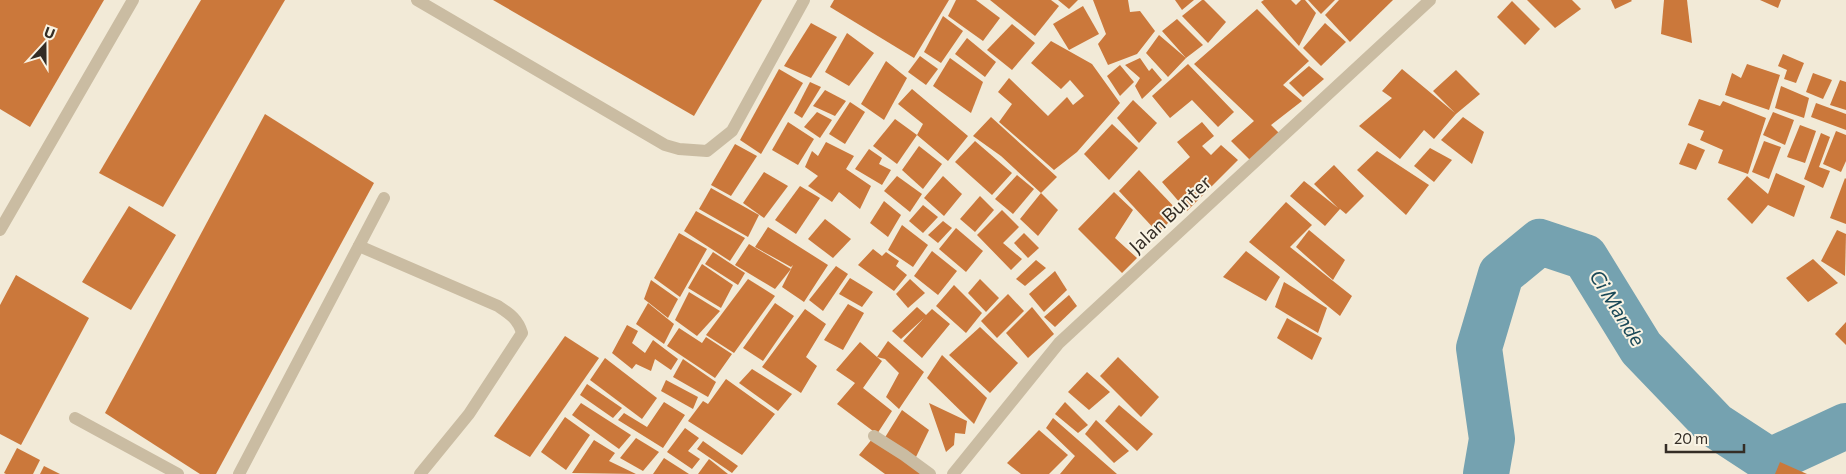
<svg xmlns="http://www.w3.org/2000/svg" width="1846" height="474" viewBox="0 0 1846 474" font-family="Commissioner,sans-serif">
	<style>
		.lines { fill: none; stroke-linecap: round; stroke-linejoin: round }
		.river { stroke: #75a2b0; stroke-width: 46 }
		.building { fill: #cb783b }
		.lane { stroke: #cabca2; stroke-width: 12 }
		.street { stroke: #cabca2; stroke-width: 12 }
		.labels { text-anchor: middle; stroke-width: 4; stroke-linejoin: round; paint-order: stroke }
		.street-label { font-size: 19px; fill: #342d25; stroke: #f9f3e3 }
		.water-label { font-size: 20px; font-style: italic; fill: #194857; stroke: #f9f3e3 }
	</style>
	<rect width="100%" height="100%" fill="#f2ead7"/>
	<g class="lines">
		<path class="river" d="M 1486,474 L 1492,439 L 1479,348 L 1501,274 L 1540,242 L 1585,257 L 1641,348 L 1715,425 L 1770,461 L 1846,426"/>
	</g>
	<g class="building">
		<path d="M 0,0 L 104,0 L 30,127 L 0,109 Z"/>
		<path d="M 201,0 L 285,0 L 163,207 L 99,173 Z"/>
		<path d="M 493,0 L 762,0 L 694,116 Z"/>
		<path d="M 834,0 L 949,0 L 914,58 L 830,7 Z"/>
		<path d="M 956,0 L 976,0 L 1000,18 L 983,41 L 948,16 Z"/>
		<path d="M 990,0 L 1051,0 L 1059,6 L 1035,36 Z"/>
		<path d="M 1058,0 L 1078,0 L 1069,9 Z"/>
		<path d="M 1093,0 L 1128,0 L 1130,12 L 1140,11 L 1155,31 L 1137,54 L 1108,65 L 1098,44 L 1106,34 Z"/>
		<path d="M 1175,0 L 1194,0 L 1182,10 Z"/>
		<path d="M 1202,0 L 1204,0 L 1226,22 L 1208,43 L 1182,16 Z"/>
		<path d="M 1264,0 L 1291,0 L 1296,5 L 1301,0 L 1305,0 L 1316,13 L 1299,46 L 1261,2 Z"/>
		<path d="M 1308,0 L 1335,0 L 1321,14 Z"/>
		<path d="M 1339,0 L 1393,0 L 1350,42 L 1325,15 Z"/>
		<path d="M 1527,0 L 1572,0 L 1581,9 L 1555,28 Z"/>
		<path d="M 1611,0 L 1631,0 L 1632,1 L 1615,9 Z"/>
		<path d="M 1664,0 L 1687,0 L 1692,43 L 1661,34 Z"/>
		<path d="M 1760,0 L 1781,0 L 1778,8 Z"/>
		<path d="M 1512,1 L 1540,29 L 1525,45 L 1497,17 Z"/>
		<path d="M 1083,6 L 1099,34 L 1069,50 L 1053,24 Z"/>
		<path d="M 1257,9 L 1309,61 L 1283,85 L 1302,101 L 1271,125 L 1279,133 L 1250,160 L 1231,141 L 1254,121 L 1194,64 Z"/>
		<path d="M 943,16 L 963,31 L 941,63 L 924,52 Z"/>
		<path d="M 1177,19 L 1203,45 L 1186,58 L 1168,77 L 1146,53 L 1159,35 L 1186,58 L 1162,31 Z"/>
		<path d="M 811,23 L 837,37 L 811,78 L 784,66 Z"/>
		<path d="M 1325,23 L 1346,42 L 1321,66 L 1303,48 Z"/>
		<path d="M 1012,24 L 1035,43 L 1012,70 L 987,50 Z"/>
		<path d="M 847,33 L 874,53 L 849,86 L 825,72 Z"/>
		<path d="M 967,38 L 996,62 L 985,77 L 955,54 Z"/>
		<path d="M 1051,41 L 1092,64 L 1120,103 L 1077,152 L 1054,170 L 999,122 L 1012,104 L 998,92 L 1009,78 L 1048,116 L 1067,97 L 1073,105 L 1084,96 L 1070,80 L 1061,89 L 1031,63 Z"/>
		<path d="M 1783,54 L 1804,63 L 1796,83 L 1784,79 L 1787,70 L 1778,66 Z"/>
		<path d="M 920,56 L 938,69 L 926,85 L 908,72 Z"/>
		<path d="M 950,58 L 983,82 L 971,113 L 933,86 Z"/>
		<path d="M 1140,58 L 1149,71 L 1152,68 L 1162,80 L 1142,99 L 1135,86 L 1140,78 L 1125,65 Z"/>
		<path d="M 886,61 L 907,78 L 884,120 L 861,104 Z"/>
		<path d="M 1188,64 L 1234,112 L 1218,127 L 1192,100 L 1170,118 L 1152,96 Z"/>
		<path d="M 1747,64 L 1780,75 L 1769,110 L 1725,95 L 1732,73 L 1741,78 Z"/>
		<path d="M 1120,65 L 1134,82 L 1120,96 L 1107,76 Z"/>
		<path d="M 1309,66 L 1324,79 L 1303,97 L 1289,83 Z"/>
		<path d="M 779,69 L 803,83 L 761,154 L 740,140 Z"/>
		<path d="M 1402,69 L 1455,113 L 1433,91 L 1456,70 L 1480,94 L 1456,114 L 1434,139 L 1424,130 L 1400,159 L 1359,126 L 1392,98 L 1382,91 Z"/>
		<path d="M 1813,73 L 1832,80 L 1823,99 L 1806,92 Z"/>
		<path d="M 1840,80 L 1846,82 L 1846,110 L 1830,105 Z"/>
		<path d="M 810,82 L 821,87 L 802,118 L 794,113 Z"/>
		<path d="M 1781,86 L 1809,98 L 1804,118 L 1775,108 Z"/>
		<path d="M 912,89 L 968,136 L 948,161 L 917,135 L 923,124 L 898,104 Z"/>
		<path d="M 825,90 L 846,101 L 835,116 L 813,106 Z"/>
		<path d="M 1699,99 L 1720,106 L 1723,101 L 1766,118 L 1748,174 L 1718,163 L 1723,150 L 1700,140 L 1704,131 L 1688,125 Z"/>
		<path d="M 1133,100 L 1157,123 L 1139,143 L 1117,118 Z"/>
		<path d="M 850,102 L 865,112 L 845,144 L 829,134 Z"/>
		<path d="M 1816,103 L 1846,114 L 1846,130 L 1811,117 Z"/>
		<path d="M 817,112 L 832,120 L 820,138 L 804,127 Z"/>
		<path d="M 1773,112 L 1794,120 L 1785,145 L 1763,135 Z"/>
		<path d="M 265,114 L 374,183 L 216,474 L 200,474 L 105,413 Z"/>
		<path d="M 991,117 L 1057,177 L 1041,193 L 1001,156 L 973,136 Z"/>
		<path d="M 1463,117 L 1484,132 L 1472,164 L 1441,140 Z"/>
		<path d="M 895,119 L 917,135 L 897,164 L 873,146 Z"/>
		<path d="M 788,122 L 814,139 L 798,165 L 772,150 Z"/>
		<path d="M 1202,122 L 1214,136 L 1202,146 L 1211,155 L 1221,145 L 1238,160 L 1187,211 L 1162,182 L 1190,157 L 1177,142 Z"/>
		<path d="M 1112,124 L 1138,148 L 1109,180 L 1084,154 Z"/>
		<path d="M 1800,125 L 1816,131 L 1805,163 L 1787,157 Z"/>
		<path d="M 1836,131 L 1846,135 L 1846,161 L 1841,172 L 1823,164 Z"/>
		<path d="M 1821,133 L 1830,137 L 1819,167 L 1830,171 L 1823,188 L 1804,179 Z"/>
		<path d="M 975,141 L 1012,173 L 992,195 L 955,162 Z"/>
		<path d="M 1764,141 L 1781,147 L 1769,179 L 1752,172 Z"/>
		<path d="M 826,142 L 854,156 L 846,169 L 871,186 L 860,209 L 839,192 L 832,202 L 808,186 L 818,176 L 805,167 L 812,151 L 818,156 Z"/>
		<path d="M 1688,143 L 1705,150 L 1696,170 L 1679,164 Z"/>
		<path d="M 735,144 L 757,156 L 731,196 L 711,185 Z"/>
		<path d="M 919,146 L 942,164 L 923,189 L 902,170 Z"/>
		<path d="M 1430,148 L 1452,160 L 1434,182 L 1414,166 Z"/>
		<path d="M 869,149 L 882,158 L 879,164 L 891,170 L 882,185 L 855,169 Z"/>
		<path d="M 1377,151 L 1429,185 L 1406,215 L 1357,170 Z"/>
		<path d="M 1334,165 L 1364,196 L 1346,214 L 1340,209 L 1325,226 L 1290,196 L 1304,181 L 1338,208 L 1314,184 Z"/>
		<path d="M 1139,170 L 1179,212 L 1158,233 L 1119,191 Z"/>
		<path d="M 764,172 L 788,186 L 764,218 L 743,203 Z"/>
		<path d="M 1776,173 L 1805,186 L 1794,217 L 1768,205 L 1752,224 L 1727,199 L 1747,176 L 1768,194 Z"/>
		<path d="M 1017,175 L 1034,189 L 1013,214 L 995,199 Z"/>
		<path d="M 897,176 L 922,194 L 910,212 L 884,191 Z"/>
		<path d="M 943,176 L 962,194 L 944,216 L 924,198 Z"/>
		<path d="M 1845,178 L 1846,179 L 1846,224 L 1830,218 Z"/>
		<path d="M 800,186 L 820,198 L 796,234 L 775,220 Z"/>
		<path d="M 711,188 L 759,215 L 748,237 L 699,209 Z"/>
		<path d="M 1114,192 L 1133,210 L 1115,238 L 1137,258 L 1122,273 L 1078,229 Z"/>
		<path d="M 1041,193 L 1058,210 L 1038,236 L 1020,219 Z"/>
		<path d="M 980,196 L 994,210 L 975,232 L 960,219 Z"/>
		<path d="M 884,201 L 901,215 L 888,237 L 870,223 Z"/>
		<path d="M 1286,202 L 1312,225 L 1290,247 L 1352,296 L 1340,316 L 1249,242 Z"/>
		<path d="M 923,205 L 938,217 L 923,233 L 909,221 Z"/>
		<path d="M 129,206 L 176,235 L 131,310 L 82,282 Z"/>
		<path d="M 1002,210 L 1019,227 L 1003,243 L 1022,259 L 1011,270 L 977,235 Z"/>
		<path d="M 696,211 L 745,238 L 730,261 L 684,231 Z"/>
		<path d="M 825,219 L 851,239 L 833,258 L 808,239 Z"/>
		<path d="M 943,221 L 952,228 L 938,243 L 928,235 Z"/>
		<path d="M 902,225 L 928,245 L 913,267 L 888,250 Z"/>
		<path d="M 768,227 L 828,265 L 804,302 L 782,287 L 793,265 L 791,267 L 755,247 Z"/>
		<path d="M 956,228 L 983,251 L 966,272 L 939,249 Z"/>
		<path d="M 1309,230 L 1345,260 L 1333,280 L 1296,247 Z"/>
		<path d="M 1837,230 L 1846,234 L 1845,276 L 1821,261 Z"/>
		<path d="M 679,233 L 707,249 L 680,297 L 654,278 Z"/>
		<path d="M 1024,233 L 1039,248 L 1028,258 L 1014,243 Z"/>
		<path d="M 749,244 L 791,269 L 775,289 L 735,265 Z"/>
		<path d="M 873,249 L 882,256 L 886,252 L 899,261 L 896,266 L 907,275 L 894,291 L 858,265 Z"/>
		<path d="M 932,251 L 957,271 L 938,295 L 914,276 Z"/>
		<path d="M 1246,251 L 1280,277 L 1266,301 L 1223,277 Z"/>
		<path d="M 713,252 L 745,273 L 738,285 L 705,264 Z"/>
		<path d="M 1813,259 L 1838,283 L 1808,302 L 1786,278 Z"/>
		<path d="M 1036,260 L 1046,268 L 1025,286 L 1016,279 Z"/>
		<path d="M 702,264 L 733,285 L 721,308 L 688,288 Z"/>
		<path d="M 836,266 L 848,274 L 823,311 L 809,300 Z"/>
		<path d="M 1055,271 L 1067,290 L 1044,312 L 1029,294 Z"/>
		<path d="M 16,275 L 89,318 L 21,445 L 0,434 L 0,305 Z"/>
		<path d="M 850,278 L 873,292 L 862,307 L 839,294 Z"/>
		<path d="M 748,279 L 775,296 L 734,353 L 706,335 Z"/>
		<path d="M 910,279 L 925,293 L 908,308 L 896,294 Z"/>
		<path d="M 980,279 L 999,298 L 986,312 L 968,293 Z"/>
		<path d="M 651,280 L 678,299 L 668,318 L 644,299 Z"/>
		<path d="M 1284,282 L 1327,308 L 1318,333 L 1275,307 Z"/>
		<path d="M 954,285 L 982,313 L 966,333 L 936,306 Z"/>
		<path d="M 689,292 L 720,311 L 697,336 L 675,320 Z"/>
		<path d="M 1008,294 L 1024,311 L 997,338 L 981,321 Z"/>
		<path d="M 1069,295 L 1077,306 L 1055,327 L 1044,317 Z"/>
		<path d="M 648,303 L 674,324 L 664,344 L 636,324 Z"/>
		<path d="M 775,303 L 794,316 L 763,361 L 743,348 Z"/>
		<path d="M 848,304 L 864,313 L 843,350 L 824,340 Z"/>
		<path d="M 917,307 L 926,315 L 932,309 L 950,324 L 922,358 L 903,341 L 924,318 L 901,339 L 892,331 Z"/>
		<path d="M 1032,307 L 1054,334 L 1028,358 L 1006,333 Z"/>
		<path d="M 805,309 L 826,324 L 806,357 L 817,366 L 801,393 L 762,367 Z"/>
		<path d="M 1287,318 L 1322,338 L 1312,360 L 1277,338 Z"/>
		<path d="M 1846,322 L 1846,345 L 1835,334 Z"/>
		<path d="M 627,325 L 638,331 L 632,343 L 645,353 L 653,340 L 678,359 L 671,370 L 655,359 L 651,371 L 636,364 L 632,369 L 612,353 Z"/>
		<path d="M 980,327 L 1018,363 L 990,393 L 949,355 Z"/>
		<path d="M 679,328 L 702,343 L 706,337 L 732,354 L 715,378 L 667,346 Z"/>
		<path d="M 565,336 L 599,358 L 530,457 L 494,436 Z"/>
		<path d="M 888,341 L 924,372 L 899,409 L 886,397 L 899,373 L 885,359 L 877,357 L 882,361 L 863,388 L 892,411 L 877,434 L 837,404 L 855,383 L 836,370 L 860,342 L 877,357 Z"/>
		<path d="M 942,355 L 987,398 L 974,424 L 927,378 Z"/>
		<path d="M 1118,357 L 1159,397 L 1141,417 L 1100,376 Z"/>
		<path d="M 605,358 L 657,398 L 642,419 L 590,380 Z"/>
		<path d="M 683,359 L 716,382 L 708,397 L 673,377 Z"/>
		<path d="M 752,369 L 792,394 L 778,411 L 739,383 Z"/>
		<path d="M 1087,372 L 1110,392 L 1089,410 L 1068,392 Z"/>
		<path d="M 726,379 L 775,414 L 742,455 L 688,421 L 703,401 L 708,404 Z"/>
		<path d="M 666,380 L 698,397 L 693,409 L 661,391 Z"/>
		<path d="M 587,384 L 622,408 L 613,418 L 580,395 Z"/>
		<path d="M 664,402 L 685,415 L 663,448 L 618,420 L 624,413 L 647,427 Z"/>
		<path d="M 1065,402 L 1088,425 L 1078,433 L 1055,414 Z"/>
		<path d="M 581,403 L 631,435 L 619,449 L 572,415 Z"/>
		<path d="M 929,403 L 967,421 L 965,434 L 955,433 L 954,445 L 946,452 Z"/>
		<path d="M 1119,405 L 1153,434 L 1137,451 L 1105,421 Z"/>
		<path d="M 902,410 L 929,430 L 915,459 L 884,439 Z"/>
		<path d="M 565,417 L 590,435 L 566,470 L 541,452 Z"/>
		<path d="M 1053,418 L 1117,474 L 1060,474 L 1075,456 L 1046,428 Z"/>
		<path d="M 1096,420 L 1129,451 L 1114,463 L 1085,434 Z"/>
		<path d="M 685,428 L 699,438 L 688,451 L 700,459 L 692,469 L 667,452 Z"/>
		<path d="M 1039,430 L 1068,455 L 1049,474 L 1021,474 L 1007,463 Z"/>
		<path d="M 636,438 L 659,452 L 643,471 L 620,458 Z"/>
		<path d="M 873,438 L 927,474 L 885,474 L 859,455 Z"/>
		<path d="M 594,440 L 615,453 L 609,461 L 636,474 L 572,473 Z"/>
		<path d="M 703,441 L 738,466 L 732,473 L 697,449 Z"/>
		<path d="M 17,448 L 40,460 L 33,474 L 6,474 L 4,473 Z"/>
		<path d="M 664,458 L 689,474 L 653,474 Z"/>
		<path d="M 709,459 L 728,474 L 698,474 Z"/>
		<path d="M 1780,462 L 1807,474 L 1775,474 Z"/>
		<path d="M 44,466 L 60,474 L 40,474 Z"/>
	</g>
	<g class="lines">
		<g class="lane">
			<path d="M 417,0 L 665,145 L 679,149 L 707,151 L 732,131 L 804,0"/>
			<path d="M 0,230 L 133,0"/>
			<path d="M 359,246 L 498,306 C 510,314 518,319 522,333 L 469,414 L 420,474"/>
			<path d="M 75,418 L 178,474"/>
			<path d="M 239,474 L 384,198"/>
		</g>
		<g class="street">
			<path d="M 874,436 L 904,455 L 930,474"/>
			<path d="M 953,474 L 1059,343 L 1430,0"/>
		</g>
	</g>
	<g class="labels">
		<g class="street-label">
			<text transform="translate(1170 214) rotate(-43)" y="7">Jalan Bunter</text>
		</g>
		<g class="water-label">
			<text transform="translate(1617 308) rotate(58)" y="7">Ci Mande</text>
		</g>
	</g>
	<g transform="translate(45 45) rotate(21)" stroke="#f9f3e3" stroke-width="4" paint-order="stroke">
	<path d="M0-4L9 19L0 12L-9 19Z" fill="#342d25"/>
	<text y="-8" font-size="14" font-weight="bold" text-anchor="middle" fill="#342d25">U</text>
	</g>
	<path d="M1666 444v8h78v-8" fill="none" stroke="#342d25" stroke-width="2.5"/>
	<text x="1674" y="444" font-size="15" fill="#342d25" stroke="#f9f3e3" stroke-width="4" paint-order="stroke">20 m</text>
</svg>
